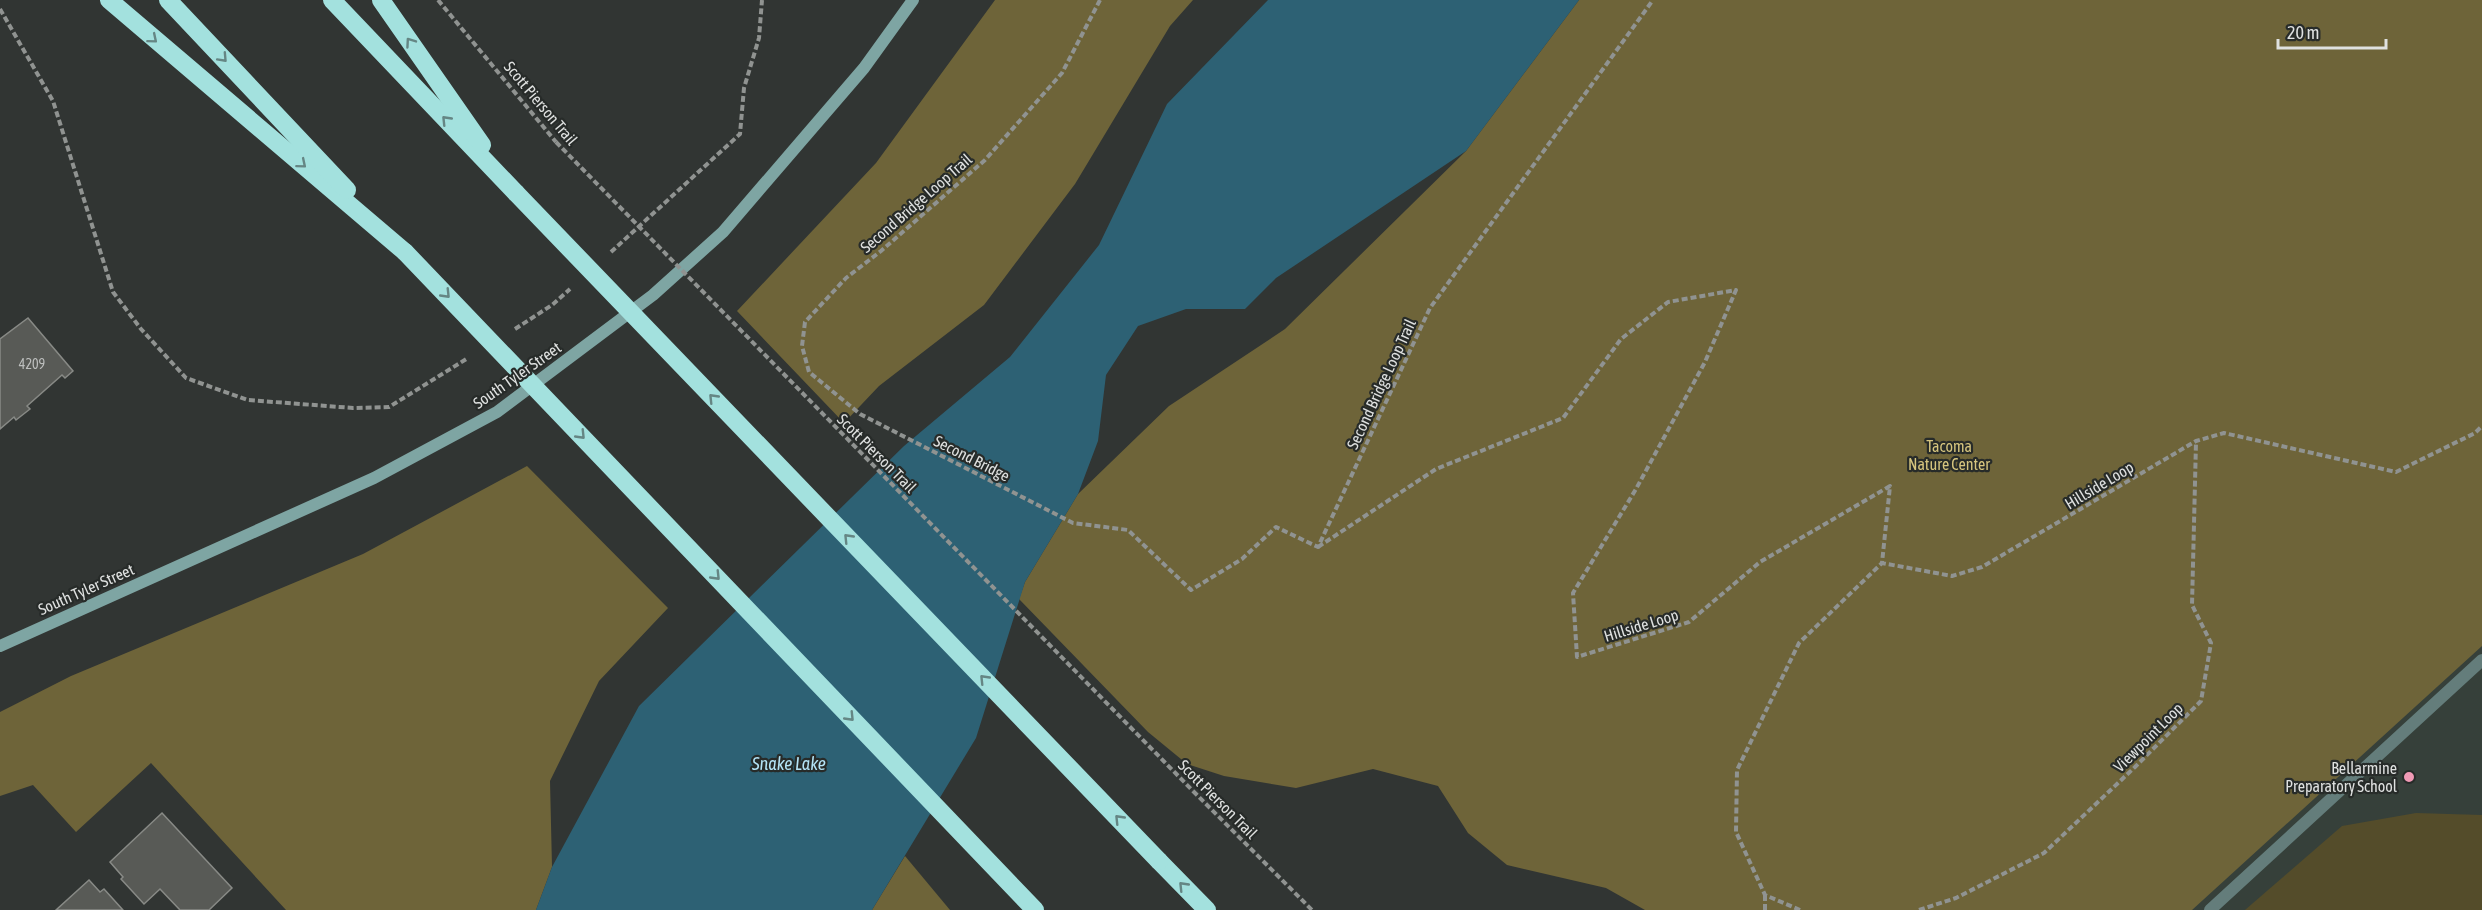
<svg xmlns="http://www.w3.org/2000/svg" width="2482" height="910" viewBox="0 0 2482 910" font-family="'Asap Condensed',sans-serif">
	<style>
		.built { fill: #36403a }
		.green { fill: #544c2a }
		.forest { fill: #6e6439 }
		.water { fill: #2d6174 }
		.building { fill: #585a56; stroke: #888a86; stroke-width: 1.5 }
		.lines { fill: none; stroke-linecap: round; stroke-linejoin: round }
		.path { stroke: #909391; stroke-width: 4; stroke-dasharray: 6 3; stroke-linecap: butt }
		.service { stroke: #647d7b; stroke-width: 12 }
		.secondary { stroke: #7ea5a3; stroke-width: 12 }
		.motorway { stroke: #a3e1de; stroke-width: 18 }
		.path-bridge { stroke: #909391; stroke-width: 4; stroke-dasharray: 6 3; stroke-linecap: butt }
		.motorway-bridge { stroke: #a3e1de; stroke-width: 18 }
		.oneway { stroke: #658684 }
		.poi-dot { fill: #f09ab5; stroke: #272b29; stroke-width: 2 }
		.labels { text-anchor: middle; stroke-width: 4.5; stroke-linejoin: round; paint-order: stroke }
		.number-label { font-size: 14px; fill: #bdbfbe }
		.street-label { font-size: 16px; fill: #dfe1e0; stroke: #272b29 }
		.park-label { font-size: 16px; fill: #d6c57e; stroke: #272b29 }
		.poi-label { font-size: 16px; fill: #dfe1e0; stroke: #272b29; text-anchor: end }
		.water-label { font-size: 18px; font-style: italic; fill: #b4e4f7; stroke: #272b29 }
	</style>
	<rect width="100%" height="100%" fill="#313533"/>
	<path class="built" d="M 2482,645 L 2482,910 L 2190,910 Z"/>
	<path class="green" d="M 2416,813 L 2482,815 L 2482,910 L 2245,910 L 2342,826 Z"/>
	<g class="forest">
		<path d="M 995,0 L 1193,0 L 1170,26 L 1075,184 L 984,305 L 879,386 L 844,423 L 737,311 L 876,163 Z"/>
		<path d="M 1579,0 L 2482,0 L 2482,646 L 2192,910 L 1645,910 L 1606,888 L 1507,865 L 1468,833 L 1438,786 L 1373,769 L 1296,788 L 1224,776 L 1187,764 L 1148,732 L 1019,599 L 1025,582 L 1078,494 L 1169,406 L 1285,329 L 1466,151 Z"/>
		<path d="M 527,466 L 668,608 L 599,681 L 550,781 L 552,867 L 536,910 L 286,910 L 151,763 L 76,832 L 33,785 L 0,796 L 0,712 L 71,676 L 363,554 Z"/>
		<path d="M 905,856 L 950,910 L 872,910 Z"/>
	</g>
	<path class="water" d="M 1268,0 L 1579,0 L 1466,151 L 1276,278 L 1245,309 L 1186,309 L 1138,326 L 1106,375 L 1098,441 L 1078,494 L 1025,582 L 976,738 L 872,910 L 536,910 L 552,867 L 639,706 L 904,446 L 1010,357 L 1099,245 L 1167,104 Z"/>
	<g class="building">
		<path d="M 28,318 L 73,371 L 65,378 L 62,375 L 27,406 L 30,409 L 16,420 L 14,417 L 0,429 L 0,339 Z"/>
		<path d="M 162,813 L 232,888 L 209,910 L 180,910 L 160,889 L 144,904 L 121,879 L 123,877 L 110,862 Z"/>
		<path d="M 89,880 L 100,892 L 104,889 L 123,910 L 56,910 Z"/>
	</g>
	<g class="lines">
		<g class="path">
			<path d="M 438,0 L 556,142"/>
			<path d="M 1100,0 L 1062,73 L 985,160 L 881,251 L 846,278 L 805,322 L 802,346 L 809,372 L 860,414 L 1073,523 L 1128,530 L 1191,590 L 1242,559 L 1276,527 L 1318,547 L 1430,308 L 1653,0"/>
			<path d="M 0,9 L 53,101 L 113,292 L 141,329 L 186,378 L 248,400 L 353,408 L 389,407 L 468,358"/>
			<path d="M 611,252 L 740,134 L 744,88 L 759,38 L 762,0"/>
			<path d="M 515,329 L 552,305 L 570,289"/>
			<path d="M 1318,547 L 1436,469 L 1563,418 L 1621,339 L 1668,302 L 1736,290 L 1705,362 L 1636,489 L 1573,593 L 1577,657 L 1689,622 L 1760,562 L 1890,486 L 1882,563 L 1952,576 L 1982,567 L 2196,441 L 2224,433 L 2396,472 L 2475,433 L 2482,426"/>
			<path d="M 1193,791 L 1312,910"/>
			<path d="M 1765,910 L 1765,895"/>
			<path d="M 1800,910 L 1765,895 L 1736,832 L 1737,770 L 1799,643 L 1882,563"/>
			<path d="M 1919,910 L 1956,898 L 2044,853 L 2135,767 L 2201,701 L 2211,643 L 2192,605 L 2196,442"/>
		</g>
		<path class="service" d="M 2210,910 L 2482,660"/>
		<path class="secondary" d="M 0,646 L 374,478 L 497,412 L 653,295 L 723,232 L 864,68 L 913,0"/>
		<g class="motorway">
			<path d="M 109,0 L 405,252"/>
			<path d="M 168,0 L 347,190"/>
			<path d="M 332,0 L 516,193"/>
			<path d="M 381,0 L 482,145"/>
			<path d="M 1159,861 L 1207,910"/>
		</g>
		<path class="path-bridge" d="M 556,142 L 1193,791"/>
		<g class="motorway-bridge">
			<path d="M 516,193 L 1159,861"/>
			<path d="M 405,252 L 1035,910"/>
		</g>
	</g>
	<defs><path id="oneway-chevron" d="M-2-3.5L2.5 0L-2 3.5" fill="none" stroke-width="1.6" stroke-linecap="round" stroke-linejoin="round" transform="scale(1.5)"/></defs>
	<g class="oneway">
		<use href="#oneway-chevron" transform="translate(153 39) rotate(40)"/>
		<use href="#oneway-chevron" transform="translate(410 42) rotate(-125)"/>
		<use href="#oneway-chevron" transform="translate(223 58) rotate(47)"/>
		<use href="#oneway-chevron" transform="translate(446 120) rotate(-134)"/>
		<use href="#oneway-chevron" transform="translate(302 164) rotate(40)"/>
		<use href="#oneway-chevron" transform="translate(446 294) rotate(46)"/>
		<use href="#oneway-chevron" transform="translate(713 398) rotate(-134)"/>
		<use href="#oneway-chevron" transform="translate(581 435) rotate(46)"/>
		<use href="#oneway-chevron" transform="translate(848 538) rotate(-134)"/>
		<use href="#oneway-chevron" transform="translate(716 576) rotate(46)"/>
		<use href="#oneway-chevron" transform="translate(984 679) rotate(-134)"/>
		<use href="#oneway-chevron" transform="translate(850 717) rotate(46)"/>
		<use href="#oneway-chevron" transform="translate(1119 819) rotate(-134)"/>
		<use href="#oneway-chevron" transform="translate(1183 886) rotate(-134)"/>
	</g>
	<circle class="poi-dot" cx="2409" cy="777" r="6"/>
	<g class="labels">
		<g class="number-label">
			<text x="32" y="369">4209</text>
		</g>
		<g class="street-label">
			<text transform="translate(541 103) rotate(50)" y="6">Scott Pierson Trail</text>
			<text transform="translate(916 203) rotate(-41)" y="6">Second Bridge Loop Trail</text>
			<text transform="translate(517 375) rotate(-35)" y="6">South Tyler Street</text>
			<text transform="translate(1381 384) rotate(-65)" y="6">Second Bridge Loop Trail</text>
			<text transform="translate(877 453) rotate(45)" y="6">Scott Pierson Trail</text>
			<text transform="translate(972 458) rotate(27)" y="6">Second Bridge</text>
			<text transform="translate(2099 485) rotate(-31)" y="6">Hillside Loop</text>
			<text transform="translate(86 589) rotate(-24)" y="6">South Tyler Street</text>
			<text transform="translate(1641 625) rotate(-17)" y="6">Hillside Loop</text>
			<text transform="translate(2148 737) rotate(-45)" y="6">Viewpoint Loop</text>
			<text transform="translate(1218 799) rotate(45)" y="6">Scott Pierson Trail</text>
		</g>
		<g class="park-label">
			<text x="1949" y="452">Tacoma<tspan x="1949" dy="18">Nature Center</tspan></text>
		</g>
		<g class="poi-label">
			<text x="2397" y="774">Bellarmine<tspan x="2397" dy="18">Preparatory School</tspan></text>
		</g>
		<g class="water-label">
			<text x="789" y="770">Snake Lake</text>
		</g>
	</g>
	<path d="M2278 39v9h108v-9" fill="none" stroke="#dfe1e0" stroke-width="3"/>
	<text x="2287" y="39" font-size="18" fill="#dfe1e0" stroke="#272b29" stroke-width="4.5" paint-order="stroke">20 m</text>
</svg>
